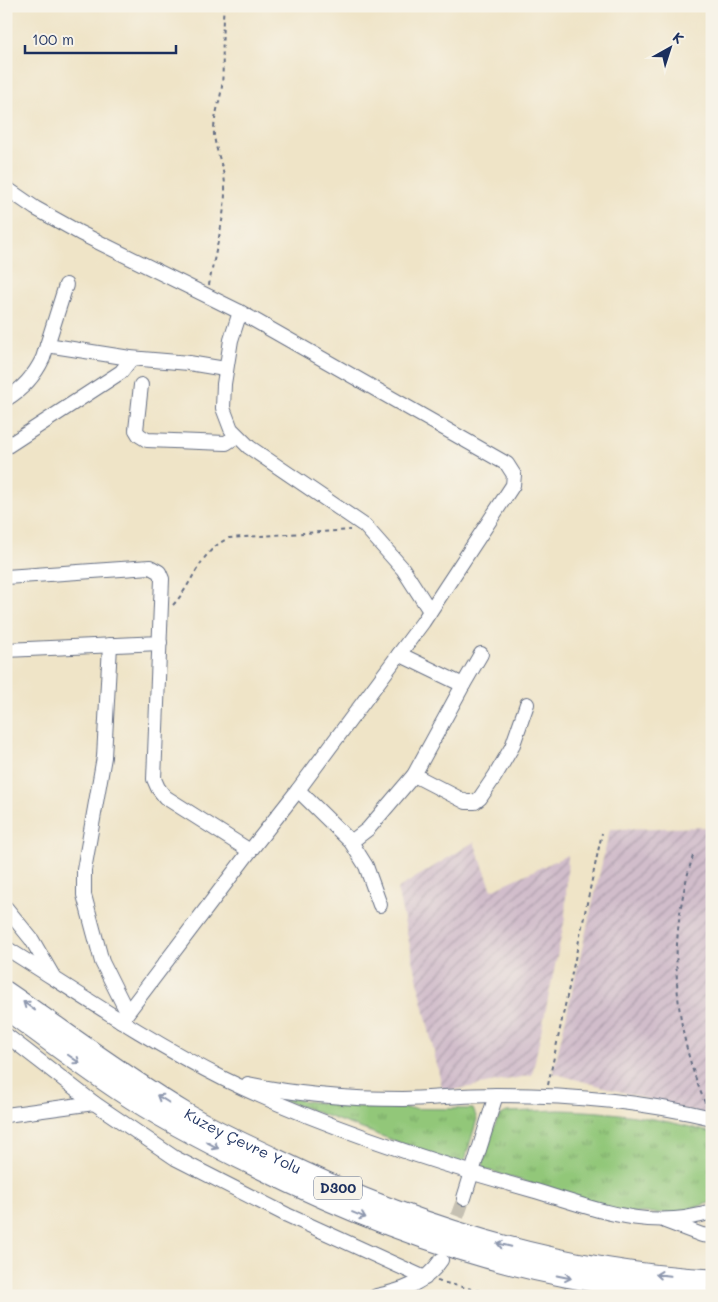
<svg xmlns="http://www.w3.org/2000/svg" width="718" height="1302" viewBox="0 0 718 1302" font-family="Mali,sans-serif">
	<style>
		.industrial { fill: url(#industrial-furrows) }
		.grass { fill: url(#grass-tufts); stroke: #567b6c }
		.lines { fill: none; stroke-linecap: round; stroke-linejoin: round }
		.minor-tunnel { stroke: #c5c0b2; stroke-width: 14; stroke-dasharray: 14 7; stroke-linecap: butt }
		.minor-casing { stroke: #656e83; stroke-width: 16 }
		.highway-casing { stroke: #656e83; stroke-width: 21 }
		.path { stroke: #656e83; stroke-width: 2; stroke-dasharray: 4 4; stroke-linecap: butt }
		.minor { stroke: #fff; stroke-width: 14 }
		.highway { stroke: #fff; stroke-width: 19 }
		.oneway { stroke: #8d97ae }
		.labels { text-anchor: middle; stroke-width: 4; stroke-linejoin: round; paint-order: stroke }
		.shield { fill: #f7f3e8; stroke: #5d6a87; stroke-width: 1 }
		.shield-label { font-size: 14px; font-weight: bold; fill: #1b2f5e }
		.street-label { font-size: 15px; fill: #1b2f5e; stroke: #f7f3e8 }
	</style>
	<defs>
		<pattern id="industrial-furrows" width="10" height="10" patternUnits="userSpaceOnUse" patternTransform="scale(1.25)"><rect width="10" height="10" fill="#d1bdcb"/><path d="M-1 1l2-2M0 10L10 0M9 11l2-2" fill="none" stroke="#a99aa8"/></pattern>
		<pattern id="grass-tufts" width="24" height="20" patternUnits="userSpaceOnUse" patternTransform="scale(1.25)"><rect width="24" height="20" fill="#92c779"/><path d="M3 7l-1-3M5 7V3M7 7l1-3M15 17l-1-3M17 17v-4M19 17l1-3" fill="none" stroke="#76a266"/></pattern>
	</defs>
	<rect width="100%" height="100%" fill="#f7f3e8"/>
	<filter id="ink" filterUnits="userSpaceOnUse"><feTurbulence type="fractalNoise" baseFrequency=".02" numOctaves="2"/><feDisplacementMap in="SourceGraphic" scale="10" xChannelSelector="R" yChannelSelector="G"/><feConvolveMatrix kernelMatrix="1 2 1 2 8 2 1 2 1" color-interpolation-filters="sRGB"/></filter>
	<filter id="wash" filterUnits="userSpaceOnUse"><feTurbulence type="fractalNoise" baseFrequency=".0096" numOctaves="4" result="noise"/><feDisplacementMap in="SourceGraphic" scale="20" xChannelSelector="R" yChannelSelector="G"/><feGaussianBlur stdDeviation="1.12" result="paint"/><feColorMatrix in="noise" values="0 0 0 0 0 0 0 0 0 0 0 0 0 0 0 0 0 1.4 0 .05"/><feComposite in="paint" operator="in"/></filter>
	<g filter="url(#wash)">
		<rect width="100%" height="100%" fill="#efe4c7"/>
		<g class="industrial">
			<path d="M 712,827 L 712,1117 L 553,1073 L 610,829 Z"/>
			<path d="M 474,842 L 492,890 L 568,855 L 565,918 L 532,1075 L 443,1092 L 397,889 Z"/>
		</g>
		<g class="grass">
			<path d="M 264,1093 C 334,1110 402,1108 473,1109 L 477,1119 L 465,1160 L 461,1164 L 458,1164 Z"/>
			<path d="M 559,1110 C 612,1111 662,1118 712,1133 L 712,1202 L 678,1213 L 626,1213 L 484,1169 L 483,1162 L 497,1120 L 501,1115 L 507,1112 Z"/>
		</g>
	</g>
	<g filter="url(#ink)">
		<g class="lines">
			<path class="minor-tunnel" d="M 450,1236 L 464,1198"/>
			<g class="minor-casing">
				<g id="minor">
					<path d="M 6,188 L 35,208 L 80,233 L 240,312 L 507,464 L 514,475 L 513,485 L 423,622 L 298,790 L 250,851 L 121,1021"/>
					<path d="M 240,312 L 231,340 L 224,384 L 223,408 L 231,429 L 249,447 L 365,526 L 403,569 L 430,611"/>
					<path d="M 47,345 L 130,358 L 189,363 L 225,369"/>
					<path d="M 141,385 L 136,430 L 139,435 L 147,440 L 226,443 L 237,436"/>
					<path d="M 6,399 C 23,389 35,375 43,358 L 66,285"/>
					<path d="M 6,447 L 121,372 L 129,362 L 130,358"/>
					<path d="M 6,577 L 150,567 L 159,572 L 162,579 L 154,779 L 158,788 L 165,797 L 250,851"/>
					<path d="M 110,645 L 104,757 L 84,870 L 84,895 L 102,962 L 127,1012"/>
					<path d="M 6,650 L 160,643"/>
					<path d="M 463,685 L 481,654"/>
					<path d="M 414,775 L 466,802 L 475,802 L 480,798 L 495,776 L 512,747 L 527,704"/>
					<path d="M 298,790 L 351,842 L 366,866 L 380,905"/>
					<path d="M 351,842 L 368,829 L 414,775 L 463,685 L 399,654"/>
					<path d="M 6,908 L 32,940 L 54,978"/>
					<path d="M 6,948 C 78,993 148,1041 224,1079 C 321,1126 428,1161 532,1190 C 594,1208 647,1232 712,1212"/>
					<path d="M 6,1035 L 94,1103 L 175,1158 L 287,1215 L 425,1278"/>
					<path d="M 248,1084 C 299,1095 351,1099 403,1099 C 434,1098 466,1095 498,1095 C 570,1095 641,1101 712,1118"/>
					<path d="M 6,1115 L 94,1103"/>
					<path d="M 464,1198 L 496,1095"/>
					<path d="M 665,1221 L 702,1235 L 712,1236"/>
					<path d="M 376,1296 C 402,1291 426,1283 441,1260"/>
				</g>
			</g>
			<g class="highway-casing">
				<g id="highway">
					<path id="s1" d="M 6,991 C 66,1032 124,1076 186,1113 C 214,1130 244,1143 273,1157 C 410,1224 559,1271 712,1279"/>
					<path d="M 6,1010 C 44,1037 80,1065 119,1091 C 162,1120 209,1144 256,1167 C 354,1216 457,1256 565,1277 C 611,1286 656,1291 702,1296"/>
				</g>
			</g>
			<g class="path">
				<path d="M 209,285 C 214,256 225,219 225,191 C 226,170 216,154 214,135 C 213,118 220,103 222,86 C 224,59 221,33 224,6"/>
				<path d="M 173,605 C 194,583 199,551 229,538 L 350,530"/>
				<path d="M 693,856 C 667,938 672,1027 706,1105"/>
				<path d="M 548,1085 L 602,833"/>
				<path d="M 437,1281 L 501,1296"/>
			</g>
			<use href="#minor" class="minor"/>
			<use href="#highway" class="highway"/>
		</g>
		<defs><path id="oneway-shaft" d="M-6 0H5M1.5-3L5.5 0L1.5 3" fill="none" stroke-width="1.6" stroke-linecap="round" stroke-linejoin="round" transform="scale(1.25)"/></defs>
		<g class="oneway">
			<use href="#oneway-shaft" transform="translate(29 1006) rotate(-144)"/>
			<use href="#oneway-shaft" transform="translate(74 1059) rotate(35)"/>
			<use href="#oneway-shaft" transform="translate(163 1099) rotate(-148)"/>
			<use href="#oneway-shaft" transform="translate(212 1145) rotate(28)"/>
			<use href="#oneway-shaft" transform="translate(359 1215) rotate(22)"/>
			<use href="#oneway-shaft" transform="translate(504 1245) rotate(-166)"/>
			<use href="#oneway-shaft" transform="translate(663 1275) rotate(-174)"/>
			<use href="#oneway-shaft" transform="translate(564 1277) rotate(12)"/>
		</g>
	</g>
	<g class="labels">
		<rect class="shield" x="314" y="1176.5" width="48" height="23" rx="4"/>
		<g class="shield-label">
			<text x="338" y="1193">D300</text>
		</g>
		<g class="street-label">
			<text dy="5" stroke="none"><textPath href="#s1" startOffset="281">Kuzey Çevre Yolu</textPath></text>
		</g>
	</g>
	<rect width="718" height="1302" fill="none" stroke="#f7f3e8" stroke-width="25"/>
	<g transform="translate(670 48) rotate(39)" stroke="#f7f3e8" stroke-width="4" paint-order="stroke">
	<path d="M0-4L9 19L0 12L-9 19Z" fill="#1b2f5e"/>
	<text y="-8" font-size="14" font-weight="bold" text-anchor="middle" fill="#1b2f5e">K</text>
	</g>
	<path d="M25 45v8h151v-8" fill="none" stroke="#1b2f5e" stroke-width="2.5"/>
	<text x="32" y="45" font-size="15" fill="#1b2f5e" stroke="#f7f3e8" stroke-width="4" paint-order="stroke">100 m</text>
</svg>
